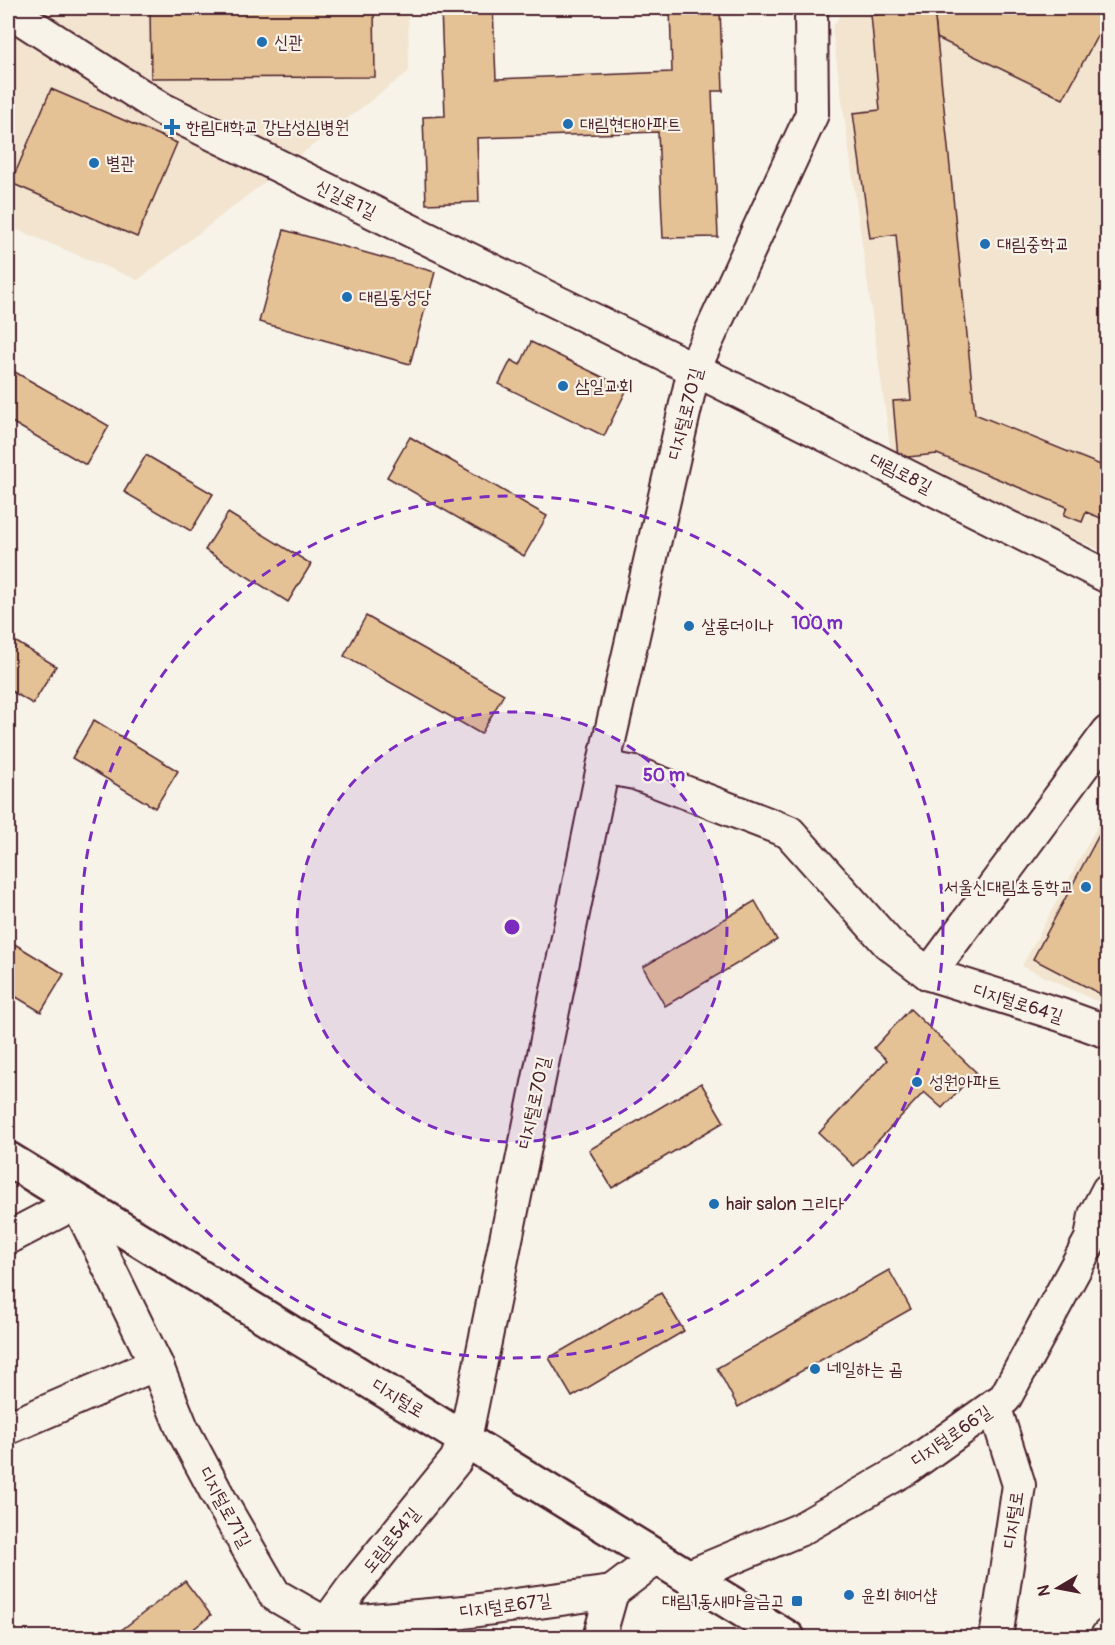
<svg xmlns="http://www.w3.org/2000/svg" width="1115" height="1645" viewBox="0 0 1115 1645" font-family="Pangolin,'Poor Story',sans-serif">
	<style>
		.built { fill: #f2e4cf }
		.building { fill: #e5c296; stroke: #4a1f2b; stroke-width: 1.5 }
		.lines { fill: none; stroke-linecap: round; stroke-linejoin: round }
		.minor-casing { stroke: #4a1f2b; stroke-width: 36 }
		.secondary-casing { stroke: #4a1f2b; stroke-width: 38 }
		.minor { stroke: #f7f3e8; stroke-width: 32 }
		.secondary { stroke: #f7f3e8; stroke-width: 33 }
		.ring { fill: none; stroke: #7b2cbf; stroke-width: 3; stroke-dasharray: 10 8 }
		.poi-dot { fill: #1f6fb2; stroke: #f7f3e8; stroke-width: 2 }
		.labels { text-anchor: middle; stroke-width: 4.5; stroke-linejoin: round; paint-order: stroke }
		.poi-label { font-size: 18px; fill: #4a1f2b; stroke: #f7f3e8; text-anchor: start }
		.street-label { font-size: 18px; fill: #4a1f2b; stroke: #f7f3e8 }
		.centre { fill: #7b2cbf; stroke: #f7f3e8; stroke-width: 3 }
		.ring-label { font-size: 18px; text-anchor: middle; font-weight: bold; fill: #7b2cbf; stroke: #f7f3e8; stroke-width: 4.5; stroke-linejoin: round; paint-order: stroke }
	</style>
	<rect width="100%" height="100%" fill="#f7f3e8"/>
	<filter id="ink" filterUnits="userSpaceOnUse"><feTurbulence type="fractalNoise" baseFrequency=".0167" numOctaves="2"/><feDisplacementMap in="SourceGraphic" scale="12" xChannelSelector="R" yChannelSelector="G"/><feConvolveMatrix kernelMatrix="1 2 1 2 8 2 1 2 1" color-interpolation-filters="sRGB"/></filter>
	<g filter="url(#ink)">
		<g class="built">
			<path d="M 8,8 L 408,8 L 409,71 L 138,280 L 8,226 Z"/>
			<path d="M 845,8 L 1107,8 L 1107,553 L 892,459 L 832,28 Z"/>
			<path d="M 1107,808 L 1107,1006 L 1022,966 Z"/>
		</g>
		<g class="building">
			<path d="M 150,8 L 374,8 L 375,77 L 151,78 Z"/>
			<path d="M 441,8 L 493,8 L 496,79 L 672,72 L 670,8 L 720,8 L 723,91 L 712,91 L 718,237 L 663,238 L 658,132 L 477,138 L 479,202 L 426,204 L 423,117 L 445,116 Z"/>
			<path d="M 905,8 L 1095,8 L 1108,13 L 1108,16 L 1063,99 L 937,38 L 934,9 L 906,12 Z"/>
			<path d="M 934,9 L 975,414 L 1108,468 L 1108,521 L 1086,512 L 1082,522 L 1064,515 L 1067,507 L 937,454 L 898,458 L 893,401 L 911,400 L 896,234 L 870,238 L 853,113 L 880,110 L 871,15 Z"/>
			<path d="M 51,89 L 177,143 L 137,237 L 11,183 Z"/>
			<path d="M 284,230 L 435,272 L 410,364 L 259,322 Z"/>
			<path d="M 531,342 L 627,389 L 604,436 L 499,384 L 511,360 L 520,365 Z"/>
			<path d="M 8,368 L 109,426 L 86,465 L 8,420 Z"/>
			<path d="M 410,437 L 547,516 L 524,556 L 387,477 Z"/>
			<path d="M 146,455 L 213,494 L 191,531 L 124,492 Z"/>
			<path d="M 228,513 L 311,564 L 288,602 L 205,550 Z"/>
			<path d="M 366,616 L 504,694 L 481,734 L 344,656 Z"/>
			<path d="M 8,637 L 56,666 L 33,704 L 8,689 Z"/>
			<path d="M 94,720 L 178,771 L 155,808 L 72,758 Z"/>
			<path d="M 1108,818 L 1106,923 L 1108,998 L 1033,959 Z"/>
			<path d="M 755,901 L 777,940 L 665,1006 L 643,967 Z"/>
			<path d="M 8,940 L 64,974 L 41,1012 L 8,992 Z"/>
			<path d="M 910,1009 L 976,1072 L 942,1108 L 924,1092 L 854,1166 L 819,1133 L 887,1060 L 874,1048 Z"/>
			<path d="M 701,1083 L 724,1122 L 612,1188 L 589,1150 Z"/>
			<path d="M 889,1270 L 911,1309 L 738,1407 L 717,1368 Z"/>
			<path d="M 661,1293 L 684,1331 L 572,1397 L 549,1358 Z"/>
			<path d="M 185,1581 L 211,1615 L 182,1638 L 111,1638 Z"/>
		</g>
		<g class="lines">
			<g class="minor-casing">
				<g id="minor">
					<path d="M 8,10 L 162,109 L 694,369 L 1108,577"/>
					<path d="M 603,767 L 635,773 L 789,832 L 888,943 L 929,974 L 1061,1015 L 1108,1032"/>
					<path d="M 929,974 L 1108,732"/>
					<path d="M 8,1238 L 77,1202 L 156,1364 L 182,1428 L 223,1505 L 275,1595 L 326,1624"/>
					<path d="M 994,1405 L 1019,1485 L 996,1638"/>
					<path d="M 8,1428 L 156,1364"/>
					<path d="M 689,1576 L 799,1530 L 907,1468 L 1005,1398 L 1091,1239 L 1095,1215 L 1108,1190"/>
					<path d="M 612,1592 L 658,1557"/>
					<path d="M 326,1624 L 464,1612 L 612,1592 L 599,1638"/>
					<path d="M 311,1638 L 326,1624 L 353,1587 L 456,1460 L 465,1439 L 603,767 L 694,369 L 812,114 L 811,8"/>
					<path d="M 1106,1638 L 1108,1635"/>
				</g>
			</g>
			<g class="secondary-casing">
				<path id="secondary" d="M 8,1159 L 788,1638"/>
			</g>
			<use href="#minor" class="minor"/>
			<use href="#secondary" class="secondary"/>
		</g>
	</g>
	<circle cx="512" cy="927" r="215" fill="#7b2cbf" fill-opacity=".12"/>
	<g class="ring">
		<circle cx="512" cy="927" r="215"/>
		<circle cx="512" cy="927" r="431"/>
	</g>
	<g class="poi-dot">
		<circle cx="262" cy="42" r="6"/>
		<circle cx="568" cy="124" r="6"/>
		<path d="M169 118h6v6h6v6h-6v6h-6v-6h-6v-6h6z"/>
		<circle cx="94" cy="163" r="6"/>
		<circle cx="985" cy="244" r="6"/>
		<circle cx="347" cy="297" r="6"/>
		<circle cx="563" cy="386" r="6"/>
		<circle cx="689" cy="626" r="6"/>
		<circle cx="1086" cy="887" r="6"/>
		<circle cx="917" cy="1082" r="6"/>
		<circle cx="714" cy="1204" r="6"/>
		<circle cx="815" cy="1369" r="6"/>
		<circle cx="849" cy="1595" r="6"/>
		<rect x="791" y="1595" width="12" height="12" rx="3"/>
	</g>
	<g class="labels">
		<g class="poi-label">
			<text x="274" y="48">신관</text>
			<text x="580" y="130">대림현대아파트</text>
			<text x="186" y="133">한림대학교 강남성심병원</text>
			<text x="106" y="169">별관</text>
			<text x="997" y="250">대림중학교</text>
			<text x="359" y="303">대림동성당</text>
			<text x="575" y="392">삼일교회</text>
			<text x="701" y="632">살롱더이나</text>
			<text x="1074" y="893" text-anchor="end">서울신대림초등학교</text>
			<text x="929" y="1088">성원아파트</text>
			<text x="726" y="1210">hair salon 그리다</text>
			<text x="827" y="1375">네일하는 곰</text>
			<text x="861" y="1601">윤희 헤어샵</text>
			<text x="785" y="1607" text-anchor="end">대림1동새마을금고</text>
		</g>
		<g class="street-label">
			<text transform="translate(346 199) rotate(26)" y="6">신길로1길</text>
			<text transform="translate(685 414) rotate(-76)" y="6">디지털로70길</text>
			<text transform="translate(901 473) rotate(27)" y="6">대림로8길</text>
			<text transform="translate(1018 1003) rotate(17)" y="6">디지털로64길</text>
			<text transform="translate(534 1103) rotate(-78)" y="6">디지털로70길</text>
			<text transform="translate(398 1398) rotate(31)" y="6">디지털로</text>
			<text transform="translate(951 1436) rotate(-35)" y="6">디지털로66길</text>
			<text transform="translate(225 1507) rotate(61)" y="6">디지털로71길</text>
			<text transform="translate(1013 1520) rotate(-82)" y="6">디지털로</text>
			<text transform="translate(391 1540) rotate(-51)" y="6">도림로54길</text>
			<text transform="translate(505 1606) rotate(-8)" y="6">디지털로67길</text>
		</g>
	</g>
	<circle cx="512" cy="927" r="9" class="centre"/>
	<g class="ring-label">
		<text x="817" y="629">100 m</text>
		<text x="664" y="781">50 m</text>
	</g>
	<rect width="1115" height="1645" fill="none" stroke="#f7f3e8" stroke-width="30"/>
	<rect x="15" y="15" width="1085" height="1615" fill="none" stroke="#4a1f2b" stroke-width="2" filter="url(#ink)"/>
	<g transform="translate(1058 1588) rotate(260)" stroke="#f7f3e8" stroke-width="4.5" paint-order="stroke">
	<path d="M0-4.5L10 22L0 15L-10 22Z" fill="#4a1f2b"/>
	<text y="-9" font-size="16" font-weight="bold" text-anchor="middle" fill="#4a1f2b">N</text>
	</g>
</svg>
